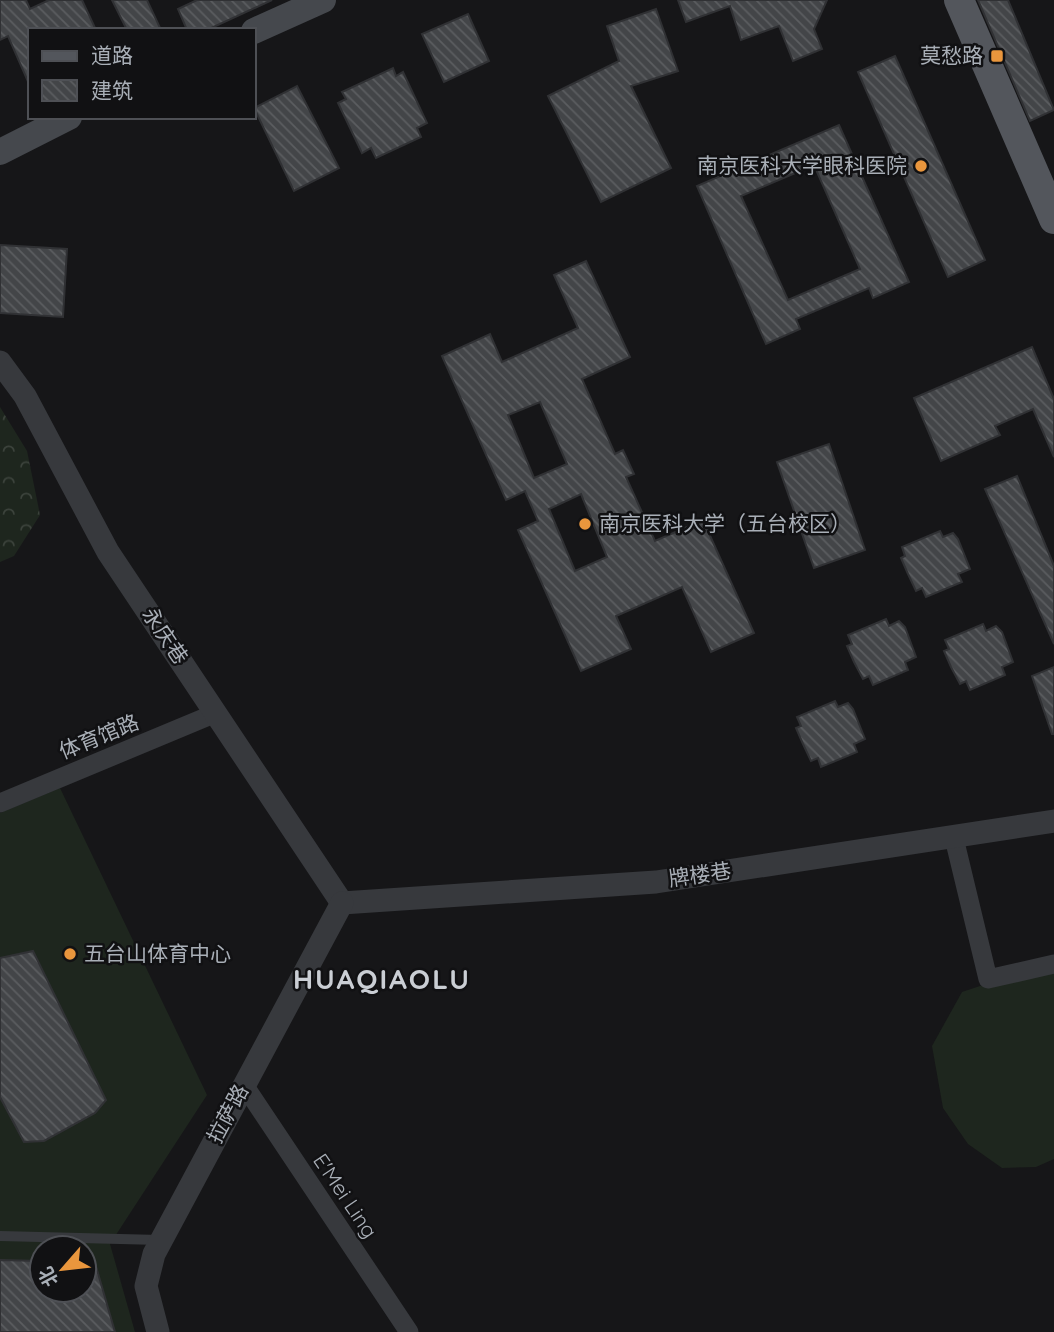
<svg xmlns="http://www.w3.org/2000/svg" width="1054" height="1332" viewBox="0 0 1054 1332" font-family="Quicksand,'Noto Sans SC',sans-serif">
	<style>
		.grass { fill: #1e261e; fill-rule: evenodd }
		.park { fill: url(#park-crowns) }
		.building { fill: url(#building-back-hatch); stroke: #303134; stroke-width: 2; fill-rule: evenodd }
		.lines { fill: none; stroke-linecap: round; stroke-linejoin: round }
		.service { stroke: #37393d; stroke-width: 10 }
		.minor { stroke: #37393d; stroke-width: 19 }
		.tertiary { stroke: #37393d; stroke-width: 23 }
		.secondary { stroke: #45484d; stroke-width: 26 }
		.primary { stroke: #53565c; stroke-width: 30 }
		.poi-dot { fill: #e9963d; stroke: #111113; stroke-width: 2.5 }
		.labels { text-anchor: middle; stroke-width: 5; stroke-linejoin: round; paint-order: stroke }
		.poi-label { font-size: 21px; fill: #a9afb7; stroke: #111113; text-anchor: end }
		.street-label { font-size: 21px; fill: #a9afb7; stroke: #111113 }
		.district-label { font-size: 28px; font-weight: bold; letter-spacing: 2px; fill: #caced4; stroke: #111113 }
	</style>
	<defs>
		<pattern id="park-crowns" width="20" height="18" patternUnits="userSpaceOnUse" patternTransform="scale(1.75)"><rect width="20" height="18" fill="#1e261e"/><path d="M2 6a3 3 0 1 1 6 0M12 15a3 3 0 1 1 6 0" fill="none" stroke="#3c433c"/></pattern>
		<pattern id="building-back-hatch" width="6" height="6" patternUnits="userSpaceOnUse" patternTransform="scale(1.75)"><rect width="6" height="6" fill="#434548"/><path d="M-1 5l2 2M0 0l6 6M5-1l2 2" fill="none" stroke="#5b5d60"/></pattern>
	</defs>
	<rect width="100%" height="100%" fill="#161618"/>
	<g class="grass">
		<path d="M 60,788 L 207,1095 L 110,1244 L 135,1332 L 0,1332 L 0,813 ZM 42,1248 L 84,1248 L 84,1290 L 42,1290 Z"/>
		<path d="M 1054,961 L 1054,1159 L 1036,1167 L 1002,1168 L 968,1144 L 943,1108 L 932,1046 L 962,992 Z"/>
	</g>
	<path class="park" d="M 0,407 L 27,451 L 40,515 L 14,556 L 0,562 Z"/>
	<g class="building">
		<path d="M 0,0 L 26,0 L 30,9 L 49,0 L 82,0 L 96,30 L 30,30 L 30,86 L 8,36 L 0,40 Z"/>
		<path d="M 112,0 L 147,0 L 161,30 L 127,30 Z"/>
		<path d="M 197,0 L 272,0 L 207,30 L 187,30 L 178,9 Z"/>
		<path d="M 678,0 L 827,0 L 814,29 L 822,49 L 793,61 L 779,26 L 741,40 L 730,6 L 686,22 Z"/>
		<path d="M 978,0 L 1008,0 L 1054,110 L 1030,121 Z"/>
		<path d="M 656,9 L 678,71 L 631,86 L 671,168 L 601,202 L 548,96 L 619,61 L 607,26 Z"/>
		<path d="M 468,14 L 489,61 L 444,82 L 422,34 Z"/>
		<path d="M 895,56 L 985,260 L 948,277 L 858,72 Z"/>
		<path d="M 393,68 L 396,76 L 403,72 L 427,123 L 417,128 L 421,137 L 376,158 L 371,148 L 362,153 L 338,103 L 346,99 L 342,92 Z"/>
		<path d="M 297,86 L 339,168 L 294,191 L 254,108 Z"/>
		<path d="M 839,125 L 909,282 L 873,298 L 869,288 L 796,319 L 800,329 L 766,344 L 697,186 ZM 814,165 L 860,269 L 788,300 L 741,196 Z"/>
		<path d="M 0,245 L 67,249 L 63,317 L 0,313 Z"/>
		<path d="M 586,261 L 630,357 L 582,379 L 615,454 L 623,450 L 634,474 L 626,477 L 655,541 L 703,520 L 754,633 L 711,652 L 682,587 L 616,616 L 631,649 L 581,671 L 518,530 L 538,521 L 525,491 L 506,500 L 442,356 L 490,334 L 502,362 L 578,328 L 554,275 ZM 540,402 L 567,464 L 534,478 L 508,415 ZM 581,494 L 607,557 L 575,571 L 549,509 Z"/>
		<path d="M 1032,347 L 1054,399 L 1054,457 L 1033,409 L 995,426 L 1000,435 L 941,461 L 914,398 Z"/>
		<path d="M 829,444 L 865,550 L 814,568 L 777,462 Z"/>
		<path d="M 1017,476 L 1054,566 L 1054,644 L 985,489 Z"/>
		<path d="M 940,531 L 943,537 L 953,533 L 958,539 L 970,569 L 958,574 L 962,582 L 926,597 L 922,588 L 916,591 L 908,574 L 901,558 L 905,556 L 902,547 Z"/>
		<path d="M 886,619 L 889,626 L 899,621 L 905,627 L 916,657 L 905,662 L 908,670 L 873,685 L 869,676 L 863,679 L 854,662 L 847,646 L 852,644 L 848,635 Z"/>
		<path d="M 983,624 L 986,631 L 996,626 L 1002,632 L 1013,662 L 1002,667 L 1005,675 L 970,690 L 966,681 L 960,684 L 951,667 L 944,651 L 949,649 L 945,640 Z"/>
		<path d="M 1054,667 L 1054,734 L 1052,734 L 1032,676 Z"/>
		<path d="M 835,701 L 838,707 L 848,703 L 853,709 L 865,739 L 854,744 L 857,752 L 821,767 L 818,758 L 811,761 L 803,744 L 796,728 L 801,726 L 797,717 Z"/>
		<path d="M 33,951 L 106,1100 L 95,1113 L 44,1141 L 24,1142 L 0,1097 L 0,958 Z"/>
		<path d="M 0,1260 L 42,1261 L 42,1290 L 84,1290 L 84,1263 L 95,1263 L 115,1332 L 0,1332 Z"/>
	</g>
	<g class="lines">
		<path class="service" d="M 0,1236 L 160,1240"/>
		<g class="minor">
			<path d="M 0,803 L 216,713"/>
			<path d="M 954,838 L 988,979 L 1054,964"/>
			<path d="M 244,1085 L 409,1332"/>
		</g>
		<g class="tertiary">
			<path d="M 0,362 L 25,396 L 108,552 L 342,903"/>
			<path d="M 342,903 L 656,882 L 1054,821"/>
			<path d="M 158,1332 L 146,1286 L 154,1254 L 342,903"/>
		</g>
		<g class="secondary">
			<path d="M 254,31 L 323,0"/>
			<path d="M 0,152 L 69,117"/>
		</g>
		<path class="primary" d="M 959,0 L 1054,219"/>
	</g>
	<g class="poi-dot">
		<rect x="990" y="49" width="14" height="14" rx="3.5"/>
		<circle cx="921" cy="166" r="7"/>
		<circle cx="585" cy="524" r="7"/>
		<circle cx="70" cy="954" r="7"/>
	</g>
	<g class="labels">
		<g class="poi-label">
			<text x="983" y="63">莫愁路</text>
			<text x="907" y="173">南京医科大学眼科医院</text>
			<text x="599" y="531" text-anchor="start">南京医科大学（五台校区）</text>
			<text x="84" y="961" text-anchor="start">五台山体育中心</text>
		</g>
		<g class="street-label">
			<text transform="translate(165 636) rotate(56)" y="7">永庆巷</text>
			<text transform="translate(99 737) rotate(-22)" y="7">体育馆路</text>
			<text transform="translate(700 875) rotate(-8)" y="7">牌楼巷</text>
			<text transform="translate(228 1114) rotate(-62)" y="7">拉萨路</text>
			<text transform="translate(345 1196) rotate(56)" y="7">E'Mei Ling</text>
		</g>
		<g class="district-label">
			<text x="382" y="989">HUAQIAOLU</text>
		</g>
	</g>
	<rect x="28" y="28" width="228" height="91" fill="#111113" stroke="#4e5055" stroke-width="2"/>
	<rect x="42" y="51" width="35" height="10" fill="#53565c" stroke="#4e5055" stroke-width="2"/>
	<text x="91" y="63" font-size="21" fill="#a9afb7">道路</text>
	<rect x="42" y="80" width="35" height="21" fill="url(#building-back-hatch)" stroke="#4e5055" stroke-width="2"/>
	<text x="91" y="98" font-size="21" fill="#a9afb7">建筑</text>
	<g transform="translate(63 1269) rotate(242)"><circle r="33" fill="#111113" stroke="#4e5055" stroke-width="2"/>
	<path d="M0-5L12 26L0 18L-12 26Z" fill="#e9963d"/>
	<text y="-10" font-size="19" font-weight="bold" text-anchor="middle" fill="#a9afb7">北</text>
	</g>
</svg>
